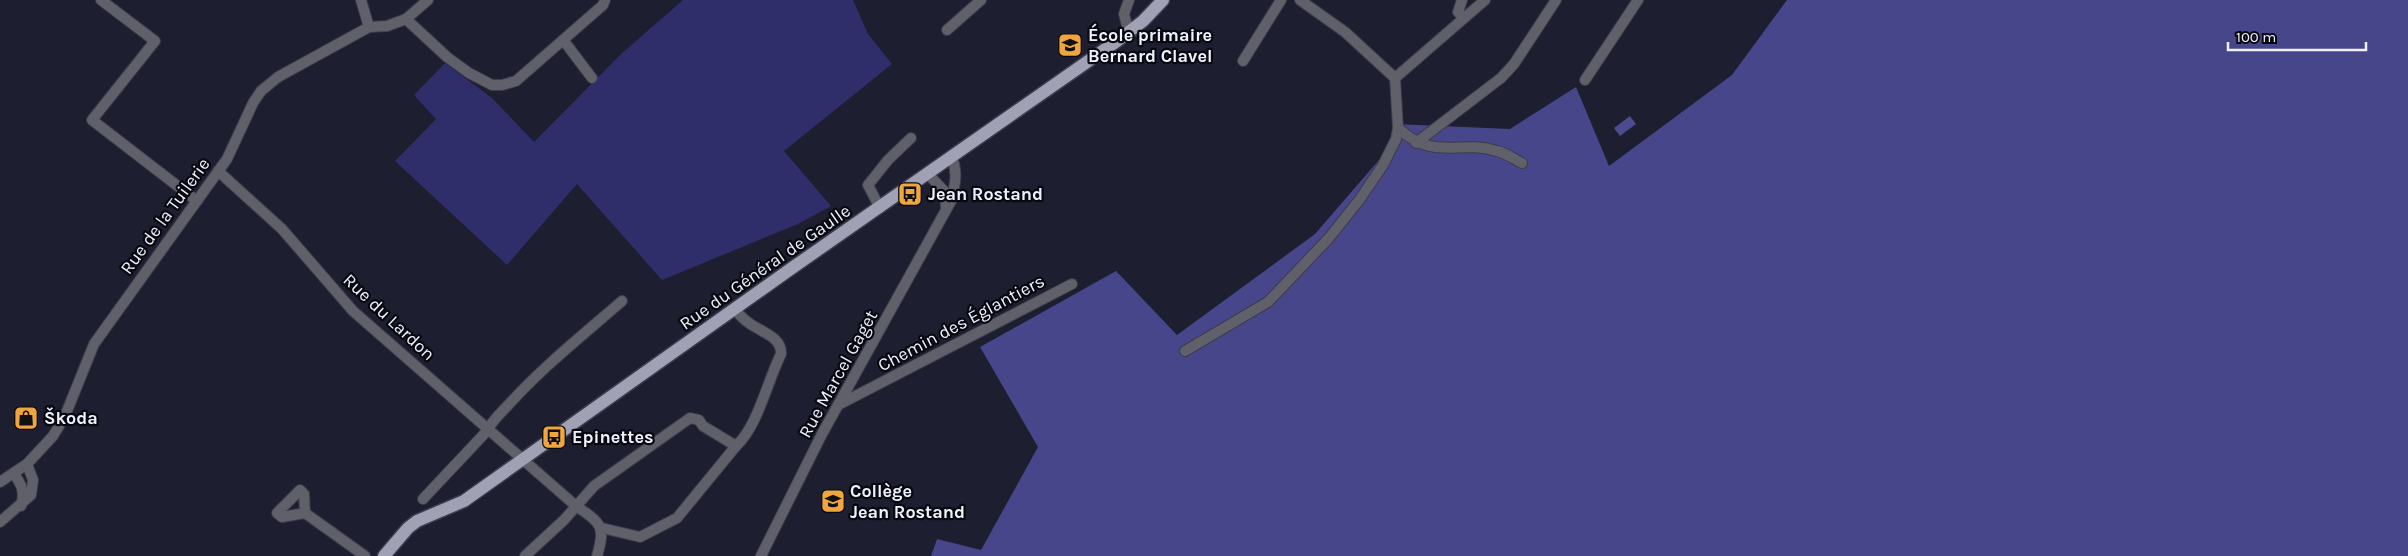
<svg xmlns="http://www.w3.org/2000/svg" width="2408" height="556" viewBox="0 0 2408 556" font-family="Karla,sans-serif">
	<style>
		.green { fill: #302d6b }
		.forest { fill: #47468a }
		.water { fill: #4c4b90 }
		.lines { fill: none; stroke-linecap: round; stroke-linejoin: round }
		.minor-casing { stroke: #3b3c4c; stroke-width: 12 }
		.major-casing { stroke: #3b3c4c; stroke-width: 15 }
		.minor { stroke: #60606a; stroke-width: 10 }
		.major { stroke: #a0a1b4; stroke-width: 12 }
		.labels { text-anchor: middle; stroke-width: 4.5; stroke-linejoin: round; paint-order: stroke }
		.poi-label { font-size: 18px; font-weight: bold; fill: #f0f1fe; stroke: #080910; text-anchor: start }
		.street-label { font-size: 18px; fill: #f0f1fe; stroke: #080910 }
	</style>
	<rect width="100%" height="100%" fill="#1d1e2f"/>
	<path class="green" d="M 683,0 L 853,0 L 868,34 L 892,64 L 784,151 L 831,206 L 798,224 L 662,280 L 577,184 L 507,265 L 395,161 L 436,119 L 414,95 L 445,63 L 492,98 L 534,142 L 620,55 Z"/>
	<path class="forest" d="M 1787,0 L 2408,0 L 2408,556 L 931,556 L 937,539 L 981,550 L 1038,447 L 980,347 L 1116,271 L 1177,335 L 1315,234 L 1385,153 L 1395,124 L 1510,129 L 1576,87 L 1609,166 L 1732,75 Z"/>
	<path class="water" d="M 1630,116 L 1636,124 L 1620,136 L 1614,128 Z"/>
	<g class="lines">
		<g class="minor-casing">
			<g id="minor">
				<path d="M 101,0 L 155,41 L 92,120 L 197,201"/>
				<path d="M 361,0 L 369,27"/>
				<path d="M 1300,0 L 1345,32 L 1395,78 L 1485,0"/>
				<path d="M 1462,0 L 1458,12 L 1464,18"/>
				<path d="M 406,19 L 447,57 L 469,73 L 492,85 L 502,85 L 516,81 L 603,5 L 605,0"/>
				<path d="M 947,30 L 981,0"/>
				<path d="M 1129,33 L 1124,14 L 1129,0"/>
				<path d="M 564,41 L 592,78"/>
				<path d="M 1243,61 L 1281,0"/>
				<path d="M 1585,80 L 1638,0"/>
				<path d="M 1398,128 C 1435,162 1458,139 1497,151 C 1506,153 1514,159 1522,163"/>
				<path d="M 1416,143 L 1501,78 L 1514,64 L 1556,0"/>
				<path d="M 218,171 L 282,229 L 353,311 L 576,506 C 601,523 606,526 597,556"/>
				<path d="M 928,174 L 945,192 L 946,208"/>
				<path d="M 880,208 L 868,185 L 888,160 L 911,138"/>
				<path d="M 1185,351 L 1268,302 L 1329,238 L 1360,199 L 1383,165 L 1396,139 L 1398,128 L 1395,78"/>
				<path d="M 838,405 L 1072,284"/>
				<path d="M 14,474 C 22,485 25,492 21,506"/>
				<path d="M 0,482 L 27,464 L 53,436 L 65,416 L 94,344 L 227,159 L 253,103 L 261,91 L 278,77 L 369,27 L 387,26 L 406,19 L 428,0"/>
				<path d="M 423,499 L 487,431 C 492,420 503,411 511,402 C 545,365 584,334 622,301"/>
				<path d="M 305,513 L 304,494 L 300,490 L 277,513 L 282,517 L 305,513 L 365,556"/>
				<path d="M 0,522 L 31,495 L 33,480 L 27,464"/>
				<path d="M 602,528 L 640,537 L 677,518 L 736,446"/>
				<path d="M 525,556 L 564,520 L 594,486 L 690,418 L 699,420 L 703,426 L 736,446 C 758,426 767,382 781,354 C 782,337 761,332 749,323 C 743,319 739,314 734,309"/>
				<path d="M 761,556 L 822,434 L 951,201 C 955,186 958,172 952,158"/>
			</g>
		</g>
		<g class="major-casing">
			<path id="major" d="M 384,556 L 408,528 L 417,521 L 464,501 L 792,268 L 1117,41 L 1143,21 L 1163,0"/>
		</g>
		<use href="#minor" class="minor"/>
		<use href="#major" class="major"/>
	</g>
	<defs>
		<g id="school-square" transform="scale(1.25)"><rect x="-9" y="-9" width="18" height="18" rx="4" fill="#f0a63e" stroke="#080910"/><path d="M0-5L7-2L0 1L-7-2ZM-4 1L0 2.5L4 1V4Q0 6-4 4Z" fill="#111"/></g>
		<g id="bus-square" transform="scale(1.25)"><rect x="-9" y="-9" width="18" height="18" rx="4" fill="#f0a63e" stroke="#080910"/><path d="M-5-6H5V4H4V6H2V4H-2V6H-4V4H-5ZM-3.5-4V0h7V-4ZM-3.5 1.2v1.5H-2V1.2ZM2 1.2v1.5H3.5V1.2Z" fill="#111"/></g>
		<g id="shop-square" transform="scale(1.25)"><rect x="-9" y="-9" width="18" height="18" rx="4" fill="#f0a63e" stroke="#080910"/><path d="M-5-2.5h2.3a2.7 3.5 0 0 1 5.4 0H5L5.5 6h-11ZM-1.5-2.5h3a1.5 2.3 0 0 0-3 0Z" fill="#111"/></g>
	</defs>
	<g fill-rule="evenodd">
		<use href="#school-square" x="1070" y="45"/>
		<use href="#bus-square" x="910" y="194"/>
		<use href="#shop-square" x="26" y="418"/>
		<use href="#bus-square" x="554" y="437"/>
		<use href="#school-square" x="833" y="501"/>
	</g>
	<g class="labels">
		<g class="poi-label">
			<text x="1088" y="41">École primaire<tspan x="1088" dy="21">Bernard Clavel</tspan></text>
			<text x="928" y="200">Jean Rostand</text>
			<text x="44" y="424">Škoda</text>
			<text x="572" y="443">Epinettes</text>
			<text x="850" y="497">Collège<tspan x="850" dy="21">Jean Rostand</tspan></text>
		</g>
		<g class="street-label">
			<text transform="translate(165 216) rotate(-54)" y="6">Rue de la Tuilerie</text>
			<text transform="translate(765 267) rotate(-35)" y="6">Rue du Général de Gaulle</text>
			<text transform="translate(389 317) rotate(43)" y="6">Rue du Lardon</text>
			<text transform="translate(961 323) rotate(-28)" y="6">Chemin des Églantiers</text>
			<text transform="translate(838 374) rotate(-61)" y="6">Rue Marcel Gaget</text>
		</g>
	</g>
	<path d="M2228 42v8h138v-8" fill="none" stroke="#f0f1fe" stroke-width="2.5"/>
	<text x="2236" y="42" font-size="15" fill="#f0f1fe" stroke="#080910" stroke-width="4" paint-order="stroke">100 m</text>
</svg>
